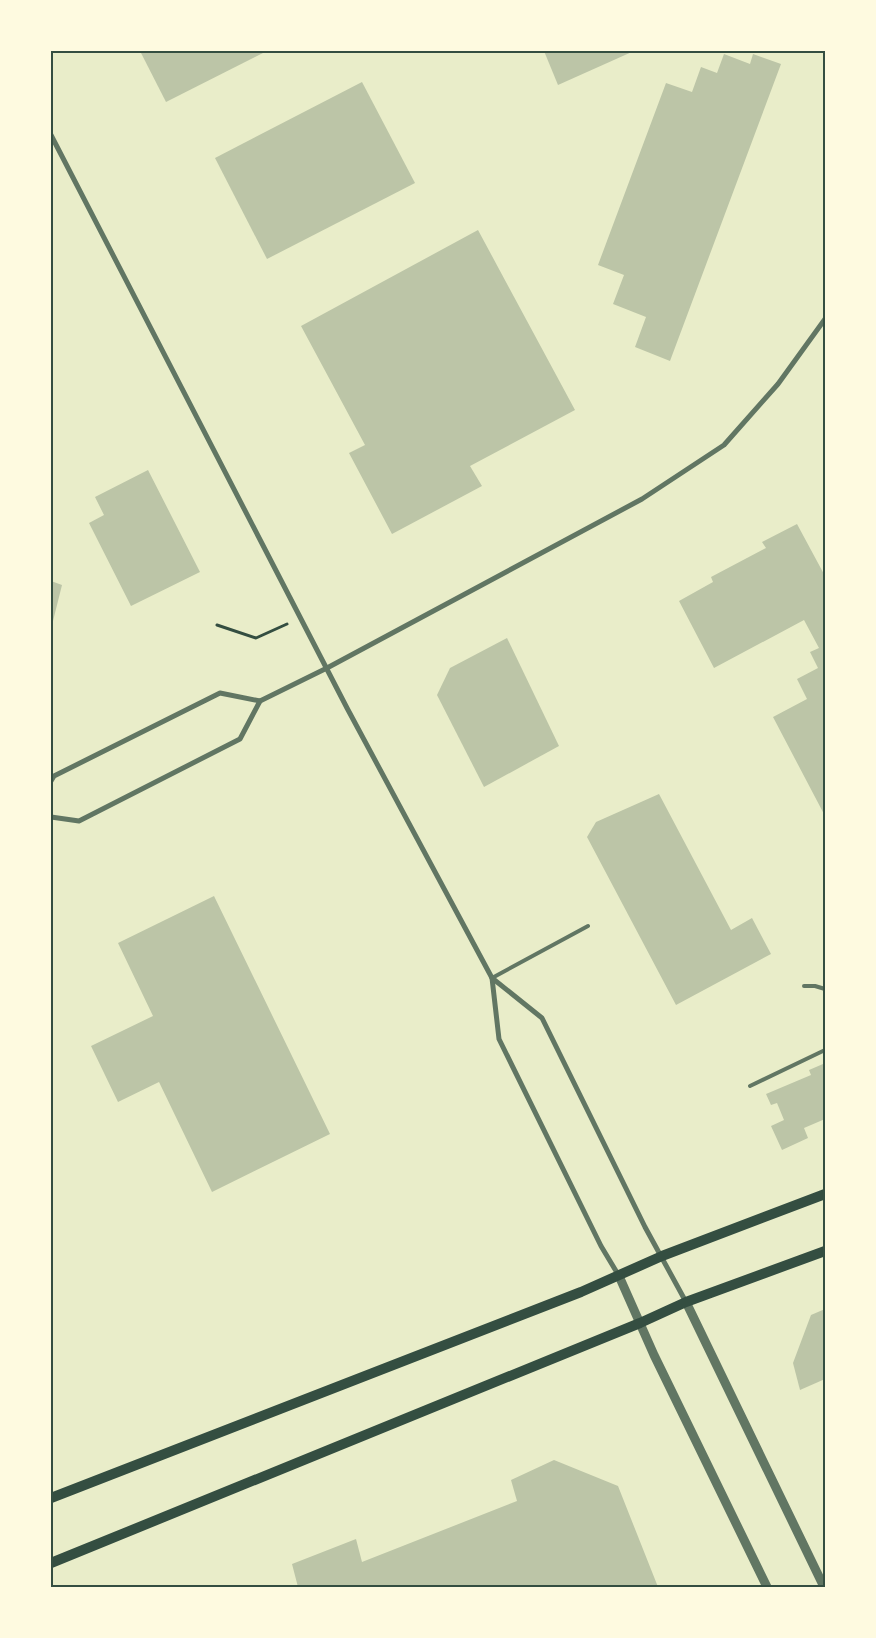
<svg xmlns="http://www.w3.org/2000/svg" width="876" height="1638" viewBox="0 0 876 1638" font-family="Manrope,sans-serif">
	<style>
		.building { fill: #bcc5a7 }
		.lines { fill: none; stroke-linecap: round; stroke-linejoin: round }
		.path { stroke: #344e41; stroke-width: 3 }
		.service { stroke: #617663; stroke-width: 4 }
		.minor { stroke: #617663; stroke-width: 5 }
		.tertiary { stroke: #617663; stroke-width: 9 }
		.secondary { stroke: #344e41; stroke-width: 10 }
		.neatline { fill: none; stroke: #344e41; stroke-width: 2 }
	</style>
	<rect width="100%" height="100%" fill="#e9edc9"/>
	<g class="building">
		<path d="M 140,51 L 267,51 L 166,102 Z"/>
		<path d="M 544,51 L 634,51 L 558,85 Z"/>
		<path d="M 724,54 L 750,64 L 753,54 L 781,64 L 670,361 L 635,347 L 646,317 L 613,304 L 624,275 L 598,265 L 666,83 L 692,92 L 701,67 L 717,73 Z"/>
		<path d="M 362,82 L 415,183 L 267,259 L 215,158 Z"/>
		<path d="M 478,230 L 575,410 L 470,466 L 482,486 L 392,534 L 349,453 L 365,445 L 301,326 Z"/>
		<path d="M 148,470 L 200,572 L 131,606 L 89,523 L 104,515 L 95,497 Z"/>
		<path d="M 797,524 L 825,576 L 825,816 L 773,717 L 807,699 L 797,679 L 818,668 L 810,652 L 819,648 L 804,620 L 714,668 L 679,601 L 713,582 L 711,577 L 766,548 L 762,542 Z"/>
		<path d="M 51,581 L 62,585 L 52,625 L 51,625 Z"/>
		<path d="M 507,638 L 559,746 L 484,787 L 437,695 L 450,668 Z"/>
		<path d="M 659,794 L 731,930 L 752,918 L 771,954 L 676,1005 L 587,837 L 596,822 Z"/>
		<path d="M 214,896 L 330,1134 L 212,1192 L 159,1082 L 118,1102 L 91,1046 L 153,1016 L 118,943 Z"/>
		<path d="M 823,1064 L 825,1119 L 804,1128 L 808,1138 L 782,1150 L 771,1126 L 784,1120 L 777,1103 L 771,1105 L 766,1094 L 811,1075 L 809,1070 Z"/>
		<path d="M 825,1309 L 825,1379 L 800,1390 L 793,1363 L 811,1315 Z"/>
		<path d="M 554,1460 L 618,1486 L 658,1587 L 298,1587 L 292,1564 L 356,1539 L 362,1562 L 517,1501 L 511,1480 Z"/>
	</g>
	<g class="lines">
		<path class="path" d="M 217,625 L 256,638 L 287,624"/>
		<g class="service">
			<path d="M 492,978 L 588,926"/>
			<path d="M 804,986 L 815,986 L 825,989"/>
			<path d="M 750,1086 L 825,1050"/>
		</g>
		<g class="minor">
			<path d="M 51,135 L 347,708 L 492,978 L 499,1039 L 601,1246 L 619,1276"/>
			<path d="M 51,781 L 54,776 L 220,693 L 260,701 L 327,668 L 642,499 L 724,445 L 778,384 L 825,319"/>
			<path d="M 51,817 L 79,821 L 240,739 L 260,701"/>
			<path d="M 492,978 L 542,1018 L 645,1227 L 686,1302"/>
		</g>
		<g class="tertiary">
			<path d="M 619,1276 L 654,1355 L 767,1587"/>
			<path d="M 686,1302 L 824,1587"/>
		</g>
		<g class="secondary">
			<path d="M 51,1498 L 581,1292 L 662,1256 L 825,1194"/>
			<path d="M 51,1563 L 640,1323 L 686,1302 L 825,1251"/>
		</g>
	</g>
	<rect width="876" height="1638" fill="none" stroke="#fefae0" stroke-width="105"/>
	<rect x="52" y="52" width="772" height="1534" class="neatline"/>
</svg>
